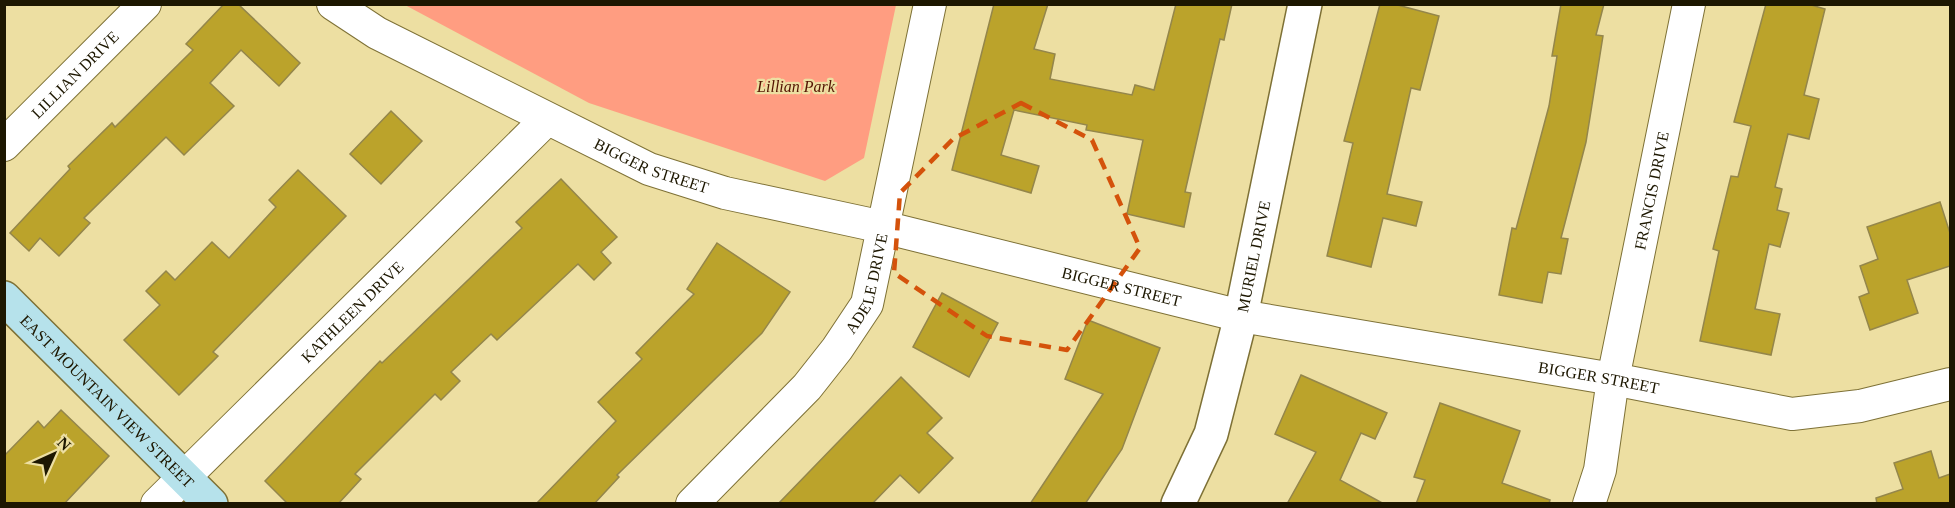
<svg xmlns="http://www.w3.org/2000/svg" width="1955" height="508" viewBox="0 0 1955 508" font-family="'Times New Roman',serif">
	<style>
		.green { fill: #ff9d81 }
		.building { fill: #bba32b; stroke: #94864b; stroke-width: 1.5 }
		.lines { fill: none; stroke-linecap: round; stroke-linejoin: round }
		.minor-casing { stroke: #7e7136; stroke-width: 34 }
		.tertiary-casing { stroke: #7e7136; stroke-width: 36 }
		.secondary-casing { stroke: #7e7136; stroke-width: 36 }
		.minor { stroke: #fff; stroke-width: 32 }
		.tertiary { stroke: #fff; stroke-width: 33 }
		.secondary { stroke: #b6e2eb; stroke-width: 33 }
		.marked { fill: none; stroke: #d4520b; stroke-width: 4.5; stroke-dasharray: 12 8; stroke-linejoin: round }
		.labels { text-anchor: middle; stroke-width: 4.5; stroke-linejoin: round; paint-order: stroke }
		.street-label { font-size: 16px; fill: #1d1701; stroke: #eddfa2 }
		.park-label { font-size: 16px; font-style: italic; fill: #531301; stroke: #eddfa2 }
	</style>
	<rect width="100%" height="100%" fill="#eddfa2"/>
	<path class="green" d="M 405,5 L 896,5 L 864,158 L 825,181 L 589,103 Z"/>
	<g class="building">
		<path d="M 224,4 L 238,4 L 300,63 L 279,86 L 241,50 L 210,83 L 234,106 L 184,155 L 166,137 L 84,218 L 90,223 L 59,256 L 40,238 L 29,251 L 10,233 L 70,169 L 68,166 L 112,123 L 115,127 L 193,50 L 186,44 Z"/>
		<path d="M 994,4 L 1048,4 L 1034,49 L 1055,54 L 1050,79 L 1132,95 L 1135,85 L 1154,90 L 1176,4 L 1232,4 L 1224,40 L 1220,39 L 1185,192 L 1191,193 L 1184,227 L 1127,214 L 1143,140 L 1086,130 L 1087,125 L 1014,110 L 1001,155 L 1039,166 L 1031,193 L 952,170 Z"/>
		<path d="M 1380,4 L 1394,4 L 1439,16 L 1420,90 L 1411,88 L 1387,194 L 1422,202 L 1416,226 L 1383,218 L 1371,267 L 1327,256 L 1353,143 L 1344,141 Z"/>
		<path d="M 1561,4 L 1604,4 L 1596,35 L 1603,36 L 1586,142 L 1561,238 L 1568,239 L 1561,274 L 1548,272 L 1542,303 L 1499,295 L 1512,228 L 1516,229 L 1549,106 L 1557,56 L 1552,56 Z"/>
		<path d="M 1766,4 L 1808,4 L 1825,9 L 1804,95 L 1819,99 L 1809,139 L 1788,134 L 1775,187 L 1782,189 L 1777,210 L 1789,213 L 1780,247 L 1769,244 L 1755,309 L 1780,314 L 1771,355 L 1700,341 L 1719,251 L 1713,249 L 1731,176 L 1738,177 L 1751,126 L 1734,122 Z"/>
		<path d="M 391,111 L 422,141 L 381,184 L 350,154 Z"/>
		<path d="M 298,170 L 346,216 L 213,352 L 218,356 L 179,395 L 124,340 L 160,305 L 146,291 L 166,271 L 175,280 L 212,242 L 229,258 L 276,207 L 269,200 Z"/>
		<path d="M 561,179 L 617,237 L 601,252 L 611,263 L 594,280 L 578,264 L 497,340 L 491,334 L 451,372 L 460,381 L 441,400 L 435,394 L 355,474 L 361,479 L 338,504 L 288,504 L 265,481 L 380,361 L 382,363 L 522,228 L 516,222 Z"/>
		<path d="M 1940,202 L 1950,233 L 1950,266 L 1907,280 L 1918,313 L 1870,330 L 1859,297 L 1869,293 L 1860,266 L 1878,259 L 1867,227 Z"/>
		<path d="M 717,243 L 790,292 L 762,333 L 617,475 L 619,477 L 594,504 L 536,504 L 616,421 L 598,402 L 642,359 L 636,353 L 694,294 L 687,289 Z"/>
		<path d="M 942,293 L 998,323 L 969,377 L 913,347 Z"/>
		<path d="M 1088,320 L 1160,348 L 1122,449 L 1085,504 L 1030,504 L 1103,394 L 1065,379 Z"/>
		<path d="M 1301,375 L 1387,413 L 1375,439 L 1361,433 L 1340,480 L 1384,504 L 1287,504 L 1316,452 L 1275,434 Z"/>
		<path d="M 901,377 L 942,418 L 927,433 L 953,458 L 919,493 L 900,475 L 872,504 L 778,504 Z"/>
		<path d="M 1440,403 L 1520,431 L 1502,483 L 1550,500 L 1549,504 L 1416,504 L 1425,480 L 1414,477 Z"/>
		<path d="M 61,410 L 109,456 L 64,504 L 4,504 L 4,456 L 38,421 L 44,428 Z"/>
		<path d="M 1931,451 L 1939,478 L 1950,474 L 1950,504 L 1877,504 L 1876,498 L 1903,489 L 1894,463 Z"/>
	</g>
	<g class="lines">
		<g class="minor-casing">
			<g id="minor">
				<path id="s1" d="M 333,4 L 377,33 L 649,169 L 725,193 L 883,227 L 1241,316 L 1613,379 L 1792,414 L 1860,406 L 1950,384"/>
				<path id="s2" d="M 4,145 L 145,4"/>
				<path id="s3" d="M 157,504 L 547,119"/>
				<path id="s4" d="M 692,504 L 807,387 L 837,349 L 867,304 L 930,4"/>
				<path id="s5" d="M 1589,504 L 1600,470 L 1613,379 L 1689,4"/>
			</g>
		</g>
		<g class="tertiary-casing">
			<g id="tertiary">
				<path id="s6" d="M 1178,504 L 1211,434 L 1241,316 L 1305,4"/>
			</g>
		</g>
		<g class="secondary-casing">
			<g id="secondary">
				<path id="s7" d="M 4,298 L 211,504"/>
			</g>
		</g>
		<use href="#minor" class="minor"/>
		<use href="#tertiary" class="tertiary"/>
		<use href="#secondary" class="secondary"/>
	</g>
	<path class="marked" d="M 1021,103 L 1092,140 L 1140,248 L 1067,350 L 987,336 L 894,273 L 900,193 L 953,139 Z"/>
	<g class="labels">
		<g class="street-label">
			<text dy="6" stroke="none"><textPath href="#s2" startOffset="100">LILLIAN DRIVE</textPath></text>
			<text dy="6" stroke="none"><textPath href="#s1" startOffset="358">BIGGER STREET</textPath></text>
			<text dy="6" stroke="none"><textPath href="#s5" startOffset="320">FRANCIS DRIVE</textPath></text>
			<text dy="6" stroke="none"><textPath href="#s6" startOffset="260">MURIEL DRIVE</textPath></text>
			<text dy="6" stroke="none"><textPath href="#s4" startOffset="286">ADELE DRIVE</textPath></text>
			<text dy="6" stroke="none"><textPath href="#s1" startOffset="844">BIGGER STREET</textPath></text>
			<text dy="6" stroke="none"><textPath href="#s3" startOffset="274">KATHLEEN DRIVE</textPath></text>
			<text dy="6" stroke="none"><textPath href="#s1" startOffset="1330">BIGGER STREET</textPath></text>
			<text dy="6" stroke="none"><textPath href="#s7" startOffset="146">EAST MOUNTAIN VIEW STREET</textPath></text>
		</g>
		<g class="park-label">
			<text x="796" y="92">Lillian Park</text>
		</g>
	</g>
	<rect width="1955" height="508" fill="none" stroke="#1d1701" stroke-width="12"/>
	<g transform="translate(54 454) rotate(45)" stroke="#eddfa2" stroke-width="4.5" paint-order="stroke">
	<path d="M0-4.5L10 22L0 15L-10 22Z" fill="#1d1701"/>
	<text y="-9" font-size="16" font-weight="bold" text-anchor="middle" fill="#1d1701">N</text>
	</g>
</svg>
